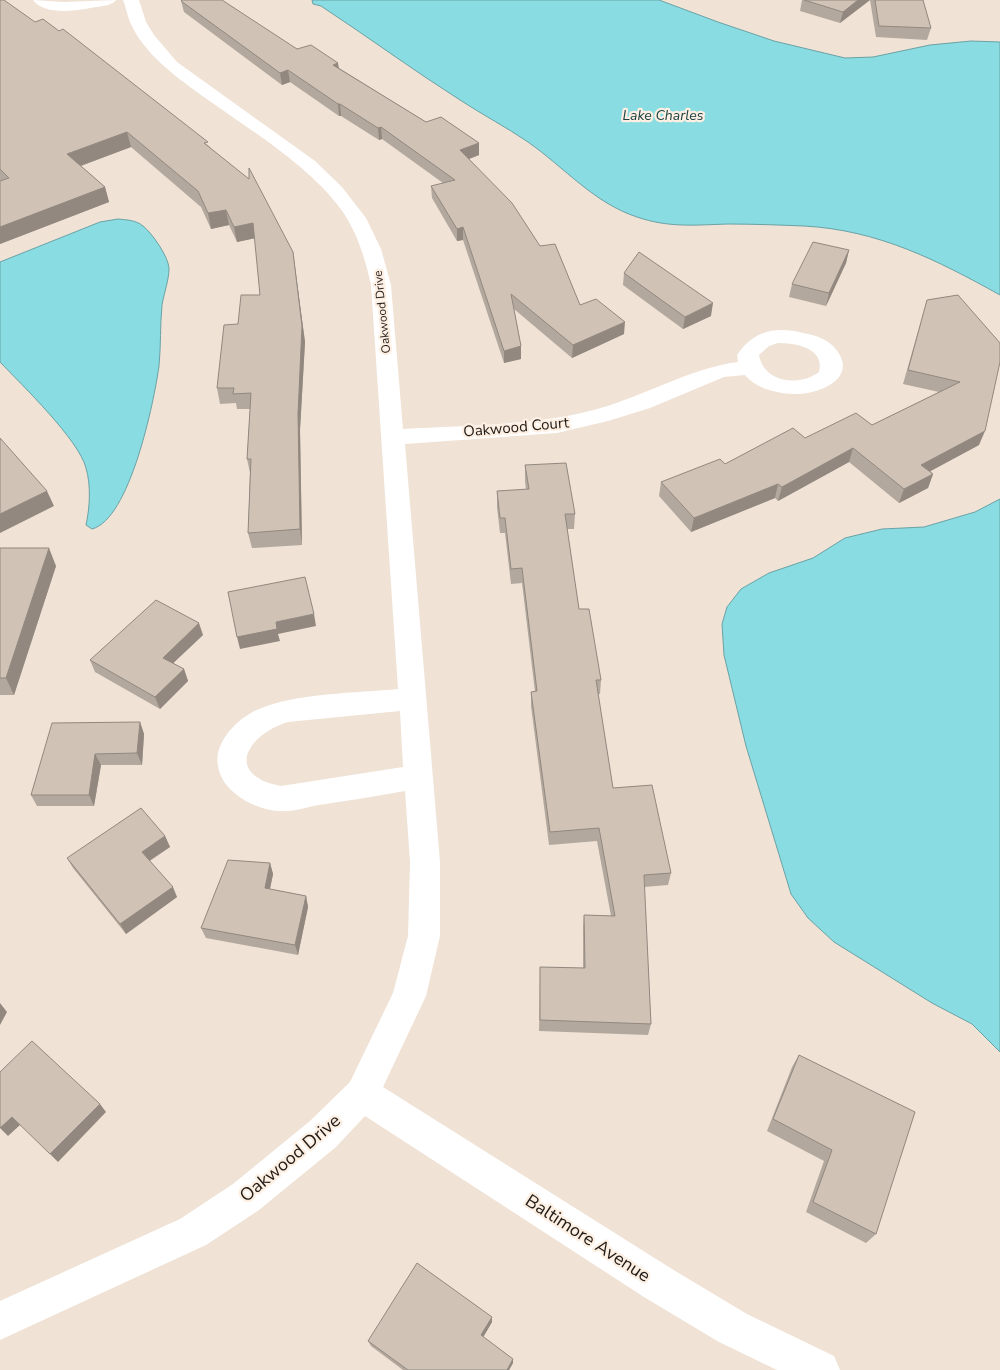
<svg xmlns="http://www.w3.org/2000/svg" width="1000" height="1370" viewBox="0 0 1000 1370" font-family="'Nunito Sans',sans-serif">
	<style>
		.water { fill: #89dce2; stroke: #6aa2a5 }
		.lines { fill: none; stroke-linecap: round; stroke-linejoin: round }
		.minor { fill: #fff; fill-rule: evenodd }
		.wall { fill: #b3a89d }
		.shaded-wall { fill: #92887f }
		.building { fill: #d0c3b6; stroke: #92887f }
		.labels { text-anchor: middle; stroke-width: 4.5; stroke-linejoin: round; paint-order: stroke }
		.far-street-label { font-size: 12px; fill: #201b17; stroke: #fdefe2 }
		.far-water-label { font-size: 14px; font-style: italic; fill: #1a4144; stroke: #fdefe2 }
		.street-label { font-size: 15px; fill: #201b17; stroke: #fdefe2 }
		.near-street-label { font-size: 18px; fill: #201b17; stroke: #fdefe2 }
	</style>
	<rect width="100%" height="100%" fill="#f0e2d5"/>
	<g class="water">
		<path d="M 312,0 L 659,0 L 718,22 L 774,41 L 845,58 L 873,57 L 930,45 L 971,41 L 1000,42 L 1000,295 C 937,260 878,230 804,226 C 779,225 753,224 728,224 C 695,225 669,228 637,217 C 594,203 565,168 528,142 C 506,127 483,115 460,100 C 413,70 368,37 321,6 L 313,4 Z"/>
		<path d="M 118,219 C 127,220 136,220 143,226 C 152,233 168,256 169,268 C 169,280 164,293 162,305 C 160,325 161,346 159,366 C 154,402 130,519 92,529 L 86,525 C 90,507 91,485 86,468 C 79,440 22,385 0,362 L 0,262 L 100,222 Z"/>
		<path d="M 1000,499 L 1000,1052 L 972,1024 L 932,1003 L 834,942 L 808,918 L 791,894 L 746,746 L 724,655 L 722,624 L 727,607 L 741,589 L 769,573 L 813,558 L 845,538 L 882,529 L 924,527 L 975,512 Z"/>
	</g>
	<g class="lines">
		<g class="minor">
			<path d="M 33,0 L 64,2 L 116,0 L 113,3 L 108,5 C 89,8 47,19 33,0 Z"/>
			<path d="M 123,0 L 139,0 L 146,22 L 154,35 L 177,62 L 315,161 L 342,187 L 366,218 L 381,249 L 391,285 L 403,429 C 466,425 537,426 597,409 C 645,396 690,368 738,362 L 737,355 C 755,328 779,326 808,334 C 817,336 826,339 833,346 C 862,376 821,395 794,394 C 777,393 756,389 745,375 L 724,377 L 650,408 L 608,421 L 557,433 L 405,444 L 440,862 L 440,936 L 426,996 L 383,1087 L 672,1269 L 747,1314 L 834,1356 L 840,1370 L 777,1370 L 719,1342 L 644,1297 L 365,1116 L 336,1147 L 259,1210 L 206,1245 L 0,1340 L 0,1301 L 180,1219 L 233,1184 L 310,1121 L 350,1082 L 393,993 L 408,936 L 410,862 L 405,791 C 376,796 347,801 319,805 C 307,807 293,812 281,811 C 257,811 222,793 218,766 C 213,742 239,717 259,709 C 296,693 357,693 398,689 L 371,285 C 365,258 357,231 340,208 C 306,163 247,128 201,95 C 174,75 144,54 130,22 C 127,15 126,7 123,0 ZM 778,343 C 796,343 825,348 819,372 C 799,387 764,383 759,355 L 769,346 ZM 400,711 L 403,767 L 281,786 C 224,775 246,735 288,722 Z"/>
		</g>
	</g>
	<g class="wall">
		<path d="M 0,0 L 209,146 L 293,252 L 305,342 L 300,430 L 302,545 L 252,548 L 248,533 L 250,473 L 247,459 L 250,409 L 237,409 L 236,403 L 220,404 L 217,388 L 238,324 L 260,295 L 255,238 L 237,242 L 229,225 L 211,229 L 201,207 L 131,147 L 81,166 L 105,187 L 109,202 L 0,244 L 0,181 L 1,181 L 0,180 Z"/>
		<path d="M 802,0 L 870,0 L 840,23 L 800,11 Z"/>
		<path d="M 870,0 L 923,0 L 931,28 L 927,40 L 876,37 Z"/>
		<path d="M 181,1 L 297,49 L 339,68 L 426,122 L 479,143 L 479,155 L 469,159 L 540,246 L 580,305 L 624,334 L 572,358 L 514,309 L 521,346 L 521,359 L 504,363 L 463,240 L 457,241 L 432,198 L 431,186 L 443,183 L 382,139 L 379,140 L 341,116 L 339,116 L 290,82 L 282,85 L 184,12 Z"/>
		<path d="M 849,250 L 846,263 L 826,306 L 789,297 L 792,284 Z"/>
		<path d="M 624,273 L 711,316 L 683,329 L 623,285 Z"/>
		<path d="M 958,295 L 979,445 L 930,471 L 933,474 L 928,488 L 899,503 L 849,462 L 778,501 L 775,498 L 691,532 L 659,496 L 661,482 L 725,464 L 805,438 L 872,425 L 939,392 L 903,384 L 927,300 Z"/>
		<path d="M 525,465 L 575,514 L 574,529 L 567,529 L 579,609 L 601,680 L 600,694 L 598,694 L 613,788 L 671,873 L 668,885 L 644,887 L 651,1024 L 648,1035 L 539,1031 L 540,967 L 583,968 L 583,927 L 584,915 L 611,916 L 597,841 L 549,845 L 531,706 L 531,692 L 535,692 L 522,583 L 511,584 L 505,533 L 500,533 L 497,507 L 497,491 L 526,490 L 525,481 Z"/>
		<path d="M 0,548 L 56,566 L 14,695 L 0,695 Z"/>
		<path d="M 203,635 L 173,663 L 184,669 L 188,681 L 160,709 L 95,672 L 90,660 Z"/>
		<path d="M 140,722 L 144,734 L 142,765 L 101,765 L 94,806 L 37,806 L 31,795 Z"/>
		<path d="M 165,836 L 170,847 L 150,861 L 177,897 L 126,934 L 73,868 L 67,858 Z"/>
		<path d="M 270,863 L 273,874 L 270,889 L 306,896 L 308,907 L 298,955 L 206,938 L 201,928 Z"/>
		<path d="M 799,1055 L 876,1234 L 866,1243 L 806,1212 L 824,1161 L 767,1131 L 792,1067 Z"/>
		<path d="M 492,1322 L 483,1337 L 513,1359 L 513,1363 L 509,1370 L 403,1370 L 371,1346 L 368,1341 Z"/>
	</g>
	<g class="shaded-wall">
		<path d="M 858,0 L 870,0 L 840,23 L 843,12 Z"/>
		<path d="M 338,63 L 340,75 L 333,65 Z"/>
		<path d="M 288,70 L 290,82 L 282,85 L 280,73 Z"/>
		<path d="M 338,104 L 340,104 L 341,116 L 339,116 Z"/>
		<path d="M 381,127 L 382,139 L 379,140 L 378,128 Z"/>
		<path d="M 127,132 L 131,147 L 72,169 L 67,154 Z"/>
		<path d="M 479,143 L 479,155 L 461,162 L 460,150 Z"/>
		<path d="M 105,187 L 109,202 L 0,244 L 0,227 Z"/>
		<path d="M 226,210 L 229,225 L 211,229 L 208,213 Z"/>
		<path d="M 253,223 L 256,238 L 237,242 L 234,227 Z"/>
		<path d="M 463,227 L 463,240 L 457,241 L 457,229 Z"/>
		<path d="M 849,250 L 846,263 L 826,306 L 829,293 Z"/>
		<path d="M 293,252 L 305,342 L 300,430 L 302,545 L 300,529 Z"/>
		<path d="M 713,303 L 711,316 L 683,329 L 685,317 Z"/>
		<path d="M 625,322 L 624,334 L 572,358 L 573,345 Z"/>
		<path d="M 521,346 L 521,359 L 504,363 L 504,351 Z"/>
		<path d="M 985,431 L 979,445 L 916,479 L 921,465 Z"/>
		<path d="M 853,448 L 849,462 L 778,501 L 782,487 Z"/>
		<path d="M 933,474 L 928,488 L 899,503 L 904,489 Z"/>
		<path d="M 778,484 L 775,498 L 691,532 L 694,518 Z"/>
		<path d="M 47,491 L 54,506 L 0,533 L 0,514 Z"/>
		<path d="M 49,548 L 56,566 L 14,695 L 6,678 Z"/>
		<path d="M 314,614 L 316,626 L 278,634 L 280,641 L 240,649 L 237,637 L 276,622 Z"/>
		<path d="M 199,623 L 203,635 L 167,669 L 163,658 Z"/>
		<path d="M 184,669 L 188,681 L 160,709 L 155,697 Z"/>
		<path d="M 140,722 L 144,734 L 142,765 L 137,753 Z"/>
		<path d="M 95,754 L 101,765 L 94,806 L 89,795 Z"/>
		<path d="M 165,836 L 170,847 L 147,862 L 142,852 Z"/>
		<path d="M 270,863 L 273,874 L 268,898 L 265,888 Z"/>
		<path d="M 173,887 L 177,897 L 126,934 L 120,924 Z"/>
		<path d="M 306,896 L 308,907 L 298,955 L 295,945 Z"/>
		<path d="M 0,1003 L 7,1012 L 0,1025 Z"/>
		<path d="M 100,1104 L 106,1112 L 58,1162 L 50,1154 Z"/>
		<path d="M 12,1117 L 20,1125 L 8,1136 L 0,1128 Z"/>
		<path d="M 492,1317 L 492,1322 L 481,1341 L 481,1335 Z"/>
		<path d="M 513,1359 L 513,1363 L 509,1370 L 507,1370 Z"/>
	</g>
	<g class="building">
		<path d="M 0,0 L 4,0 L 35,22 L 43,19 L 59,31 L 63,29 L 208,142 L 204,143 L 249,179 L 249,168 L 293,252 L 302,326 L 298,414 L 300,529 L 248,533 L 251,459 L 247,459 L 251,393 L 233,394 L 234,388 L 217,388 L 224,325 L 238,324 L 241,295 L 260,295 L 253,223 L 234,227 L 226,210 L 208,213 L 198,191 L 127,132 L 67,154 L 105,187 L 0,227 L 0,181 L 9,178 L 0,169 Z"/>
		<path d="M 182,0 L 222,0 L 297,49 L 311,45 L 338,63 L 333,65 L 426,122 L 441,117 L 479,143 L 460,150 L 512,203 L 540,246 L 555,244 L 580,305 L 596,299 L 625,322 L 573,345 L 511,294 L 521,346 L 504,351 L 463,227 L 457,229 L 431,186 L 455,180 L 381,127 L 378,128 L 340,104 L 338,104 L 288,70 L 280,73 L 181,1 Z"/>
		<path d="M 804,0 L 858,0 L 843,12 Z"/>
		<path d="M 875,0 L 923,0 L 931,28 L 879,26 Z"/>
		<path d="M 813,242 L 849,250 L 829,293 L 792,284 Z"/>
		<path d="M 639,252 L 713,303 L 685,317 L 624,273 Z"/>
		<path d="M 958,295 L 1000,343 L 1000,362 L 985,431 L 921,465 L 933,474 L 904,489 L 853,448 L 782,487 L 778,484 L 694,518 L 661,482 L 720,459 L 725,464 L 793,428 L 805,438 L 856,413 L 872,425 L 960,382 L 908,370 L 927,300 Z"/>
		<path d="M 0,438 L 47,491 L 0,514 Z"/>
		<path d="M 566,463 L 575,514 L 565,514 L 579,609 L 589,609 L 601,680 L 596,680 L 613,788 L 652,785 L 671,873 L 644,875 L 651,1024 L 540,1020 L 540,967 L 585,968 L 584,915 L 615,916 L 599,828 L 550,832 L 531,692 L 537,691 L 522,568 L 511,569 L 505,518 L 500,518 L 497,491 L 529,489 L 525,465 Z"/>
		<path d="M 0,548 L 49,548 L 6,678 L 0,678 Z"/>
		<path d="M 305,577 L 314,614 L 276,622 L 277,629 L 237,637 L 228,592 Z"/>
		<path d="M 156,600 L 199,623 L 163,658 L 184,669 L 155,697 L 90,660 Z"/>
		<path d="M 140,722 L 137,753 L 95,754 L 89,795 L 31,795 L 52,723 Z"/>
		<path d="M 141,808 L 165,836 L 142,852 L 173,887 L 120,924 L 67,858 Z"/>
		<path d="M 228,860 L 270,863 L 265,888 L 306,896 L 295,945 L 201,928 Z"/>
		<path d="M 32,1041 L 100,1104 L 50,1154 L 12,1117 L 0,1128 L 0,1072 Z"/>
		<path d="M 799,1055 L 915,1112 L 876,1234 L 813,1202 L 832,1150 L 773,1119 Z"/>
		<path d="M 417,1263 L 492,1317 L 481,1335 L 513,1359 L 507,1370 L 408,1370 L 368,1341 Z"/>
	</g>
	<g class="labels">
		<g class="far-street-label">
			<text transform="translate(382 312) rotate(-96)" y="4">Oakwood Drive</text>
		</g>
		<g class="far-water-label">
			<text x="663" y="120">Lake Charles</text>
		</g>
		<g class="street-label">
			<text transform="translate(516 427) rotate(-5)" y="5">Oakwood Court</text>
		</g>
		<g class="near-street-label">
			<text transform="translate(290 1158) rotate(-40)" y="6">Oakwood Drive</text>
			<text transform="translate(588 1238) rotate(33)" y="6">Baltimore Avenue</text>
		</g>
	</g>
</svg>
